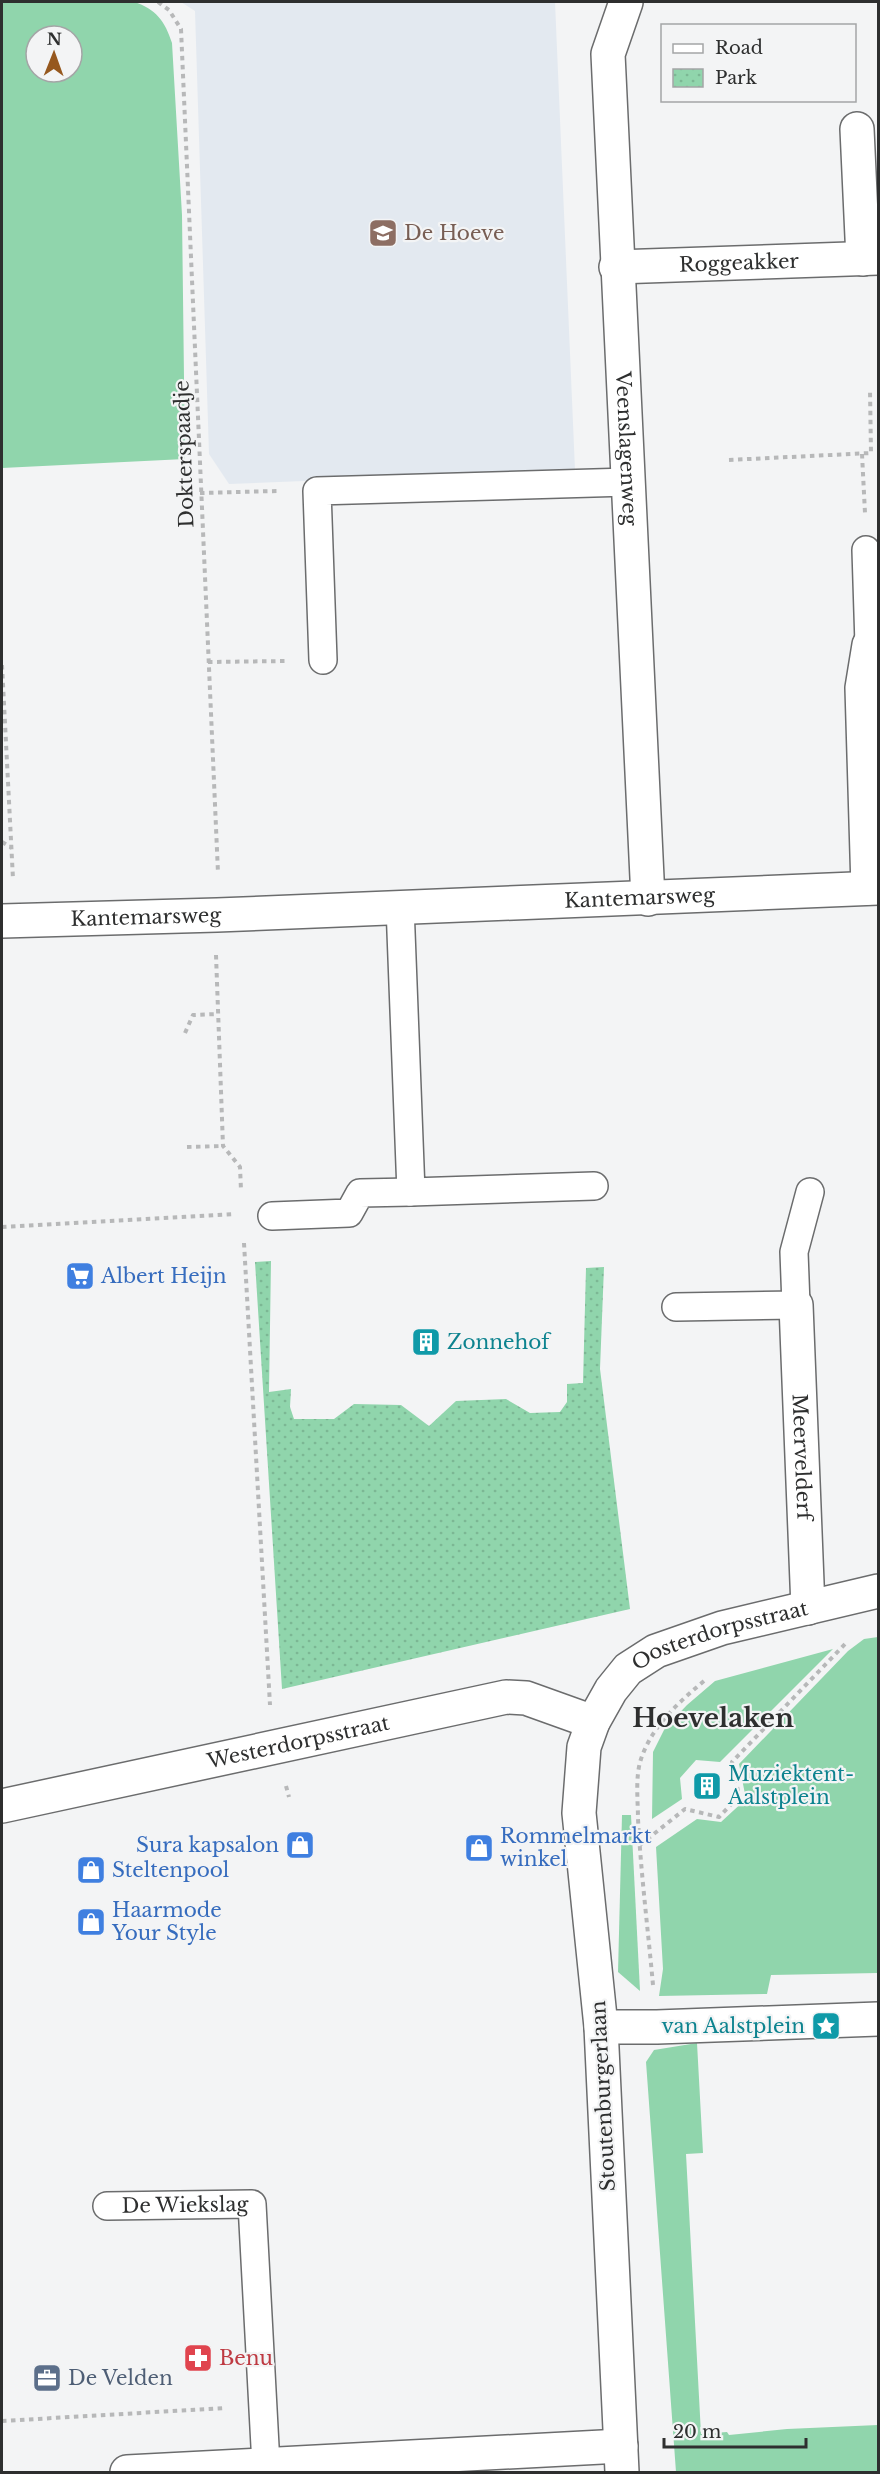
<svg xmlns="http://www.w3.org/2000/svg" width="880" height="2474" viewBox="0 0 880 2474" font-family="'Libre Baskerville',serif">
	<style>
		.built { fill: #e3e9f0 }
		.grass { fill: #90d5ac; fill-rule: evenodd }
		.park { fill: url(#park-dots) }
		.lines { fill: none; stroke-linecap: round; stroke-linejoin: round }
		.lane-casing { stroke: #6b6c6d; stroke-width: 30 }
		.street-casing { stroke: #6b6c6d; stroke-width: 36 }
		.secondary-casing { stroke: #6b6c6d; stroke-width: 36 }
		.path { stroke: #b7b8b9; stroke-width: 4; stroke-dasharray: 4.5 4.5; stroke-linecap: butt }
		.lane { stroke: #fff; stroke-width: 27 }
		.street { stroke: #fff; stroke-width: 33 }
		.secondary { stroke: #fff; stroke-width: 33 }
		.labels { text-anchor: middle; stroke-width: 4.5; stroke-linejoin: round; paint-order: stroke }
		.education-label { font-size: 20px; fill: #785e54; stroke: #f3f4f5; text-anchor: start }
		.street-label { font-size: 20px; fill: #2e2f2f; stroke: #f3f4f5 }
		.shop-label { font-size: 20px; fill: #366cbe; stroke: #f3f4f5; text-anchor: start }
		.culture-label { font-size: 20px; fill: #0d838f; stroke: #f3f4f5; text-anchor: start }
		.health-label { font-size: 20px; fill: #be3a42; stroke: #f3f4f5; text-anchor: start }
		.service-label { font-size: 20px; fill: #4e5e75; stroke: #f3f4f5; text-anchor: start }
		.district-label { font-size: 26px; font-weight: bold; fill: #2e2f2f; stroke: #f3f4f5 }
	</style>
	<defs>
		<pattern id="park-dots" width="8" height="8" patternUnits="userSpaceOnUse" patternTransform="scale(1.5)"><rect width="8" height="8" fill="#90d5ac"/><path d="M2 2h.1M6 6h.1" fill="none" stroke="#7cb794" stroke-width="1.8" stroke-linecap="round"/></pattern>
	</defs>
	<rect width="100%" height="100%" fill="#f3f4f5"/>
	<path class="built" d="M 181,2 L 555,2 L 575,470 L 229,484 L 209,454 L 195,11 Z"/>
	<g class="grass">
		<path d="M 2,2 L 134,2 C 156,9 165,21 172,43 L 182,215 L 185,459 L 2,468 ZM 36,36 L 72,36 L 72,72 L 36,72 Z"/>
		<path d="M 878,1637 L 878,1973 L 771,1975 L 767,1994 L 659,1996 L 663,1969 L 656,1847 L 697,1819 L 721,1822 L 746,1799 L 739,1764 L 848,1651 L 864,1639 Z"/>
		<path d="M 833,1649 L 720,1762 L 696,1760 L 680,1778 L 682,1799 L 652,1819 L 653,1752 L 665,1728 L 687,1705 L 715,1681 Z"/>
		<path d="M 622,1815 L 631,1815 L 640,1991 L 618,1972 Z"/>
		<path d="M 697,2043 L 703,2153 L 686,2154 L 701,2434 L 727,2432 L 729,2435 L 787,2429 L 878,2425 L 878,2472 L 676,2472 L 646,2062 L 654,2050 Z"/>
	</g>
	<path class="park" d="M 271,1261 L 269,1392 L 291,1389 L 290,1407 L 294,1419 L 334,1419 L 354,1404 L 401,1405 L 429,1426 L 456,1401 L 506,1399 L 530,1413 L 560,1412 L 567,1402 L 567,1384 L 583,1383 L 586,1268 L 604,1267 L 600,1369 L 630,1609 L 282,1689 L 255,1262 Z"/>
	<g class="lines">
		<g class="lane-casing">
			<g id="lane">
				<path d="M 866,550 L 869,645"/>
				<path d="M 323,660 L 317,491 L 628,482"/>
				<path d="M 400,906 L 411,1192 L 594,1186"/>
				<path d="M 272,1216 L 349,1213 L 360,1193 L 411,1192"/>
				<path d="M 676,1307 L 796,1305 L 794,1252 L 810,1192"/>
				<path id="s1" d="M 107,2206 L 252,2204 L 266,2465"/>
			</g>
		</g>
		<g class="street-casing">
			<g id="street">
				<path id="s2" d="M 626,2 L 608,54 L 648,899"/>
				<path d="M 857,129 L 863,259"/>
				<path id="s3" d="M 616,267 L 878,258"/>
				<path d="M 868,888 L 862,688 L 869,645 L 878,645"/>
				<path id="s4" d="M 796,1305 L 808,1608"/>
				<path id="s5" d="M 2,1806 L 506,1697 L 526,1698 L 593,1722"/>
				<path d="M 601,2027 L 657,2027 L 878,2019"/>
				<path d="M 127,2472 L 621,2446"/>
			</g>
		</g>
		<g class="secondary-casing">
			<g id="secondary">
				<path id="s6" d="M 2,921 L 217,915 L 878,888"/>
				<path id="s7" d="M 622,2472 L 601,2027 L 579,1813 L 584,1747 L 593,1722 L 611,1690 L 628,1669 L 656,1651 L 722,1628 L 878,1591"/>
			</g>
		</g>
		<g class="path">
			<path d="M 158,2 L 169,10 L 181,29 L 218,873"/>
			<path d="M 862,454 L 865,513"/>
			<path d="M 729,460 L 871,453 L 870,390"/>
			<path d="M 200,493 L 277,491"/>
			<path d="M 208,662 L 286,661"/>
			<path d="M 2,665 L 13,879"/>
			<path d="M 2,842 L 12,848"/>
			<path d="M 216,955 L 223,1146 L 240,1167 L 241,1190"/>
			<path d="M 185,1033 L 193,1015 L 218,1014"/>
			<path d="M 187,1147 L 223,1146"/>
			<path d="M 2,1227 L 234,1214"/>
			<path d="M 244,1243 L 270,1705"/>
			<path d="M 286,1786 L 289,1797"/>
			<path d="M 640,1845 L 685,1809 L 719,1817 L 739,1796 L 732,1762 L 847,1642"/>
			<path d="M 653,1985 C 648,1930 641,1874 638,1819 C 638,1801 635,1777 641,1759 C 652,1726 678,1703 704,1681"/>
			<path d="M 2,2421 L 225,2408"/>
		</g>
		<use href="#lane" class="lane"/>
		<use href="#street" class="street"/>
		<use href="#secondary" class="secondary"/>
	</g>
	<defs>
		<g id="school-square" transform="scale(1.5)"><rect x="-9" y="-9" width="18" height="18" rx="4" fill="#8d6e63" stroke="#f3f4f5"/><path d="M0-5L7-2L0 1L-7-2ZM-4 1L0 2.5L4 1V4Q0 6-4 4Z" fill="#fff"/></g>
		<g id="supermarket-square" transform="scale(1.5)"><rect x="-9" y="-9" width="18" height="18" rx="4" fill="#3f7fe0" stroke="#f3f4f5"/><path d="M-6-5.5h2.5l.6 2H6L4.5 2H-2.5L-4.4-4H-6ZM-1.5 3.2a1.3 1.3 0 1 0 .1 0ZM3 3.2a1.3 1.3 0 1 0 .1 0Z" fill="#fff"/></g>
		<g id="building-square" transform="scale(1.5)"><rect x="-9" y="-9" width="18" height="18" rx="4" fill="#0f9aa8" stroke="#f3f4f5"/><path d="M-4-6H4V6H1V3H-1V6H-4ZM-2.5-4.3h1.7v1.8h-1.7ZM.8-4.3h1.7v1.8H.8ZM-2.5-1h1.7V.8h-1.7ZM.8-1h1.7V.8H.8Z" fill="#fff"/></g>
		<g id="shop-square" transform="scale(1.5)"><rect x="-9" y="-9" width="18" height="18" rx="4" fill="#3f7fe0" stroke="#f3f4f5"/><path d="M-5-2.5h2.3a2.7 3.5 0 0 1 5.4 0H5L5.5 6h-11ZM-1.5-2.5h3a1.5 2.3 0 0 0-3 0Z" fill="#fff"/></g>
		<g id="sight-square" transform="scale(1.5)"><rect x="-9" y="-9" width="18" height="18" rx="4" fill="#0f9aa8" stroke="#f3f4f5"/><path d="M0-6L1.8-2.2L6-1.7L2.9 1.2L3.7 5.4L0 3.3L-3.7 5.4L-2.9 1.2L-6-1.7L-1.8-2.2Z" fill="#fff"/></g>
		<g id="pharmacy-square" transform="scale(1.5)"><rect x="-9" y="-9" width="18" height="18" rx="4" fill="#e0444e" stroke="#f3f4f5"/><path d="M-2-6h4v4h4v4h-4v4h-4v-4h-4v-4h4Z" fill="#fff"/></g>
		<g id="office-square" transform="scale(1.5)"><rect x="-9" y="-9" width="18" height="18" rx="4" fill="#5c6f8a" stroke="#f3f4f5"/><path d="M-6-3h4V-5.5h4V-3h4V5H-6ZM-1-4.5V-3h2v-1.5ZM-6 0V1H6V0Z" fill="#fff"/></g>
	</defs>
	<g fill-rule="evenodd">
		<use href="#school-square" x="383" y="233"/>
		<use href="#supermarket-square" x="80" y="1276"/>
		<use href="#building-square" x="426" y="1342"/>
		<use href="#building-square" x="707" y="1786"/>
		<use href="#shop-square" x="300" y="1845"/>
		<use href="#shop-square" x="479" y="1848"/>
		<use href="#shop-square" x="91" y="1870"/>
		<use href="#shop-square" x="91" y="1922"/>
		<use href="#sight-square" x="826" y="2026"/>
		<use href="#pharmacy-square" x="198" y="2358"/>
		<use href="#office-square" x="47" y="2378"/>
	</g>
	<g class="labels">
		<g class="education-label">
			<text x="404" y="240">De Hoeve</text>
		</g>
		<g class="street-label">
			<text dy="7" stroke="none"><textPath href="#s3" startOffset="123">Roggeakker</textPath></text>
			<text dy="7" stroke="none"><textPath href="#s2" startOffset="450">Veenslagenweg</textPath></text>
			<text transform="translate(184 454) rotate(-92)" y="7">Dokterspaadje</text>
			<text dy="7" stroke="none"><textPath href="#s6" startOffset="638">Kantemarsweg</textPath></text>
			<text dy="7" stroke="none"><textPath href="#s6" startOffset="144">Kantemarsweg</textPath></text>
			<text dy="7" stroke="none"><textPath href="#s4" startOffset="152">Meervelderf</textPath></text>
			<text dy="7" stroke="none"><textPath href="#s7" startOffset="916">Oosterdorpsstraat</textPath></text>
			<text dy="7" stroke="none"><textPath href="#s5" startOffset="303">Westerdorpsstraat</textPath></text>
			<text transform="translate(603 2096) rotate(-93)" y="7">Stoutenburgerlaan</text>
			<text dy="7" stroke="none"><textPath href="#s1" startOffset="78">De Wiekslag</textPath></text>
		</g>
		<g class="shop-label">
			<text x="101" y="1283">Albert Heijn</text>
			<text x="500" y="1843">Rommelmarkt<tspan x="500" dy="23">winkel</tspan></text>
			<text x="279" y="1852" text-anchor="end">Sura kapsalon</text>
			<text x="112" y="1877">Steltenpool</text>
			<text x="112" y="1917">Haarmode<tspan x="112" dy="23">Your Style</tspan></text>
		</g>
		<g class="culture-label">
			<text x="447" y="1349">Zonnehof</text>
			<text x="728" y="1781">Muziektent-<tspan x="728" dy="23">Aalstplein</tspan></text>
			<text x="805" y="2033" text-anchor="end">van Aalstplein</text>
		</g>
		<g class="health-label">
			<text x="219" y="2365">Benu</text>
		</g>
		<g class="service-label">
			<text x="68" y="2385">De Velden</text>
		</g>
		<g class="district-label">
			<text x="713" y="1727">Hoevelaken</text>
		</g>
	</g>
	<rect width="880" height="2474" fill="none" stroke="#2e2f2f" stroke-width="6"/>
	<rect x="661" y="24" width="195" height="78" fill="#f3f4f5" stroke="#a4a5a6" stroke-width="1.5"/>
	<rect x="673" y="44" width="30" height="9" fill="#ffffff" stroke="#a4a5a6" stroke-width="1.5"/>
	<text x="715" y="54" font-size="18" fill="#2e2f2f">Road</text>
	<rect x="673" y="69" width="30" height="18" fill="url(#park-dots)" stroke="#a4a5a6" stroke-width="1.5"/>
	<text x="715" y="84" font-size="18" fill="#2e2f2f">Park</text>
	<g transform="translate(54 54) rotate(1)"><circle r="28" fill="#f3f4f5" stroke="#a4a5a6" stroke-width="1.5"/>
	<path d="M0-4.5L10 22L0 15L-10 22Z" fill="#96581e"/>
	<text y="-9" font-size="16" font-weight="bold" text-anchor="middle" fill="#2e2f2f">N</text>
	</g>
	<path d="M664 2438v9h142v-9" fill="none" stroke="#2e2f2f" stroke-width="3"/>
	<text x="673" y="2438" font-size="18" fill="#2e2f2f" stroke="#f3f4f5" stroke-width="4.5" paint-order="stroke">20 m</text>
</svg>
